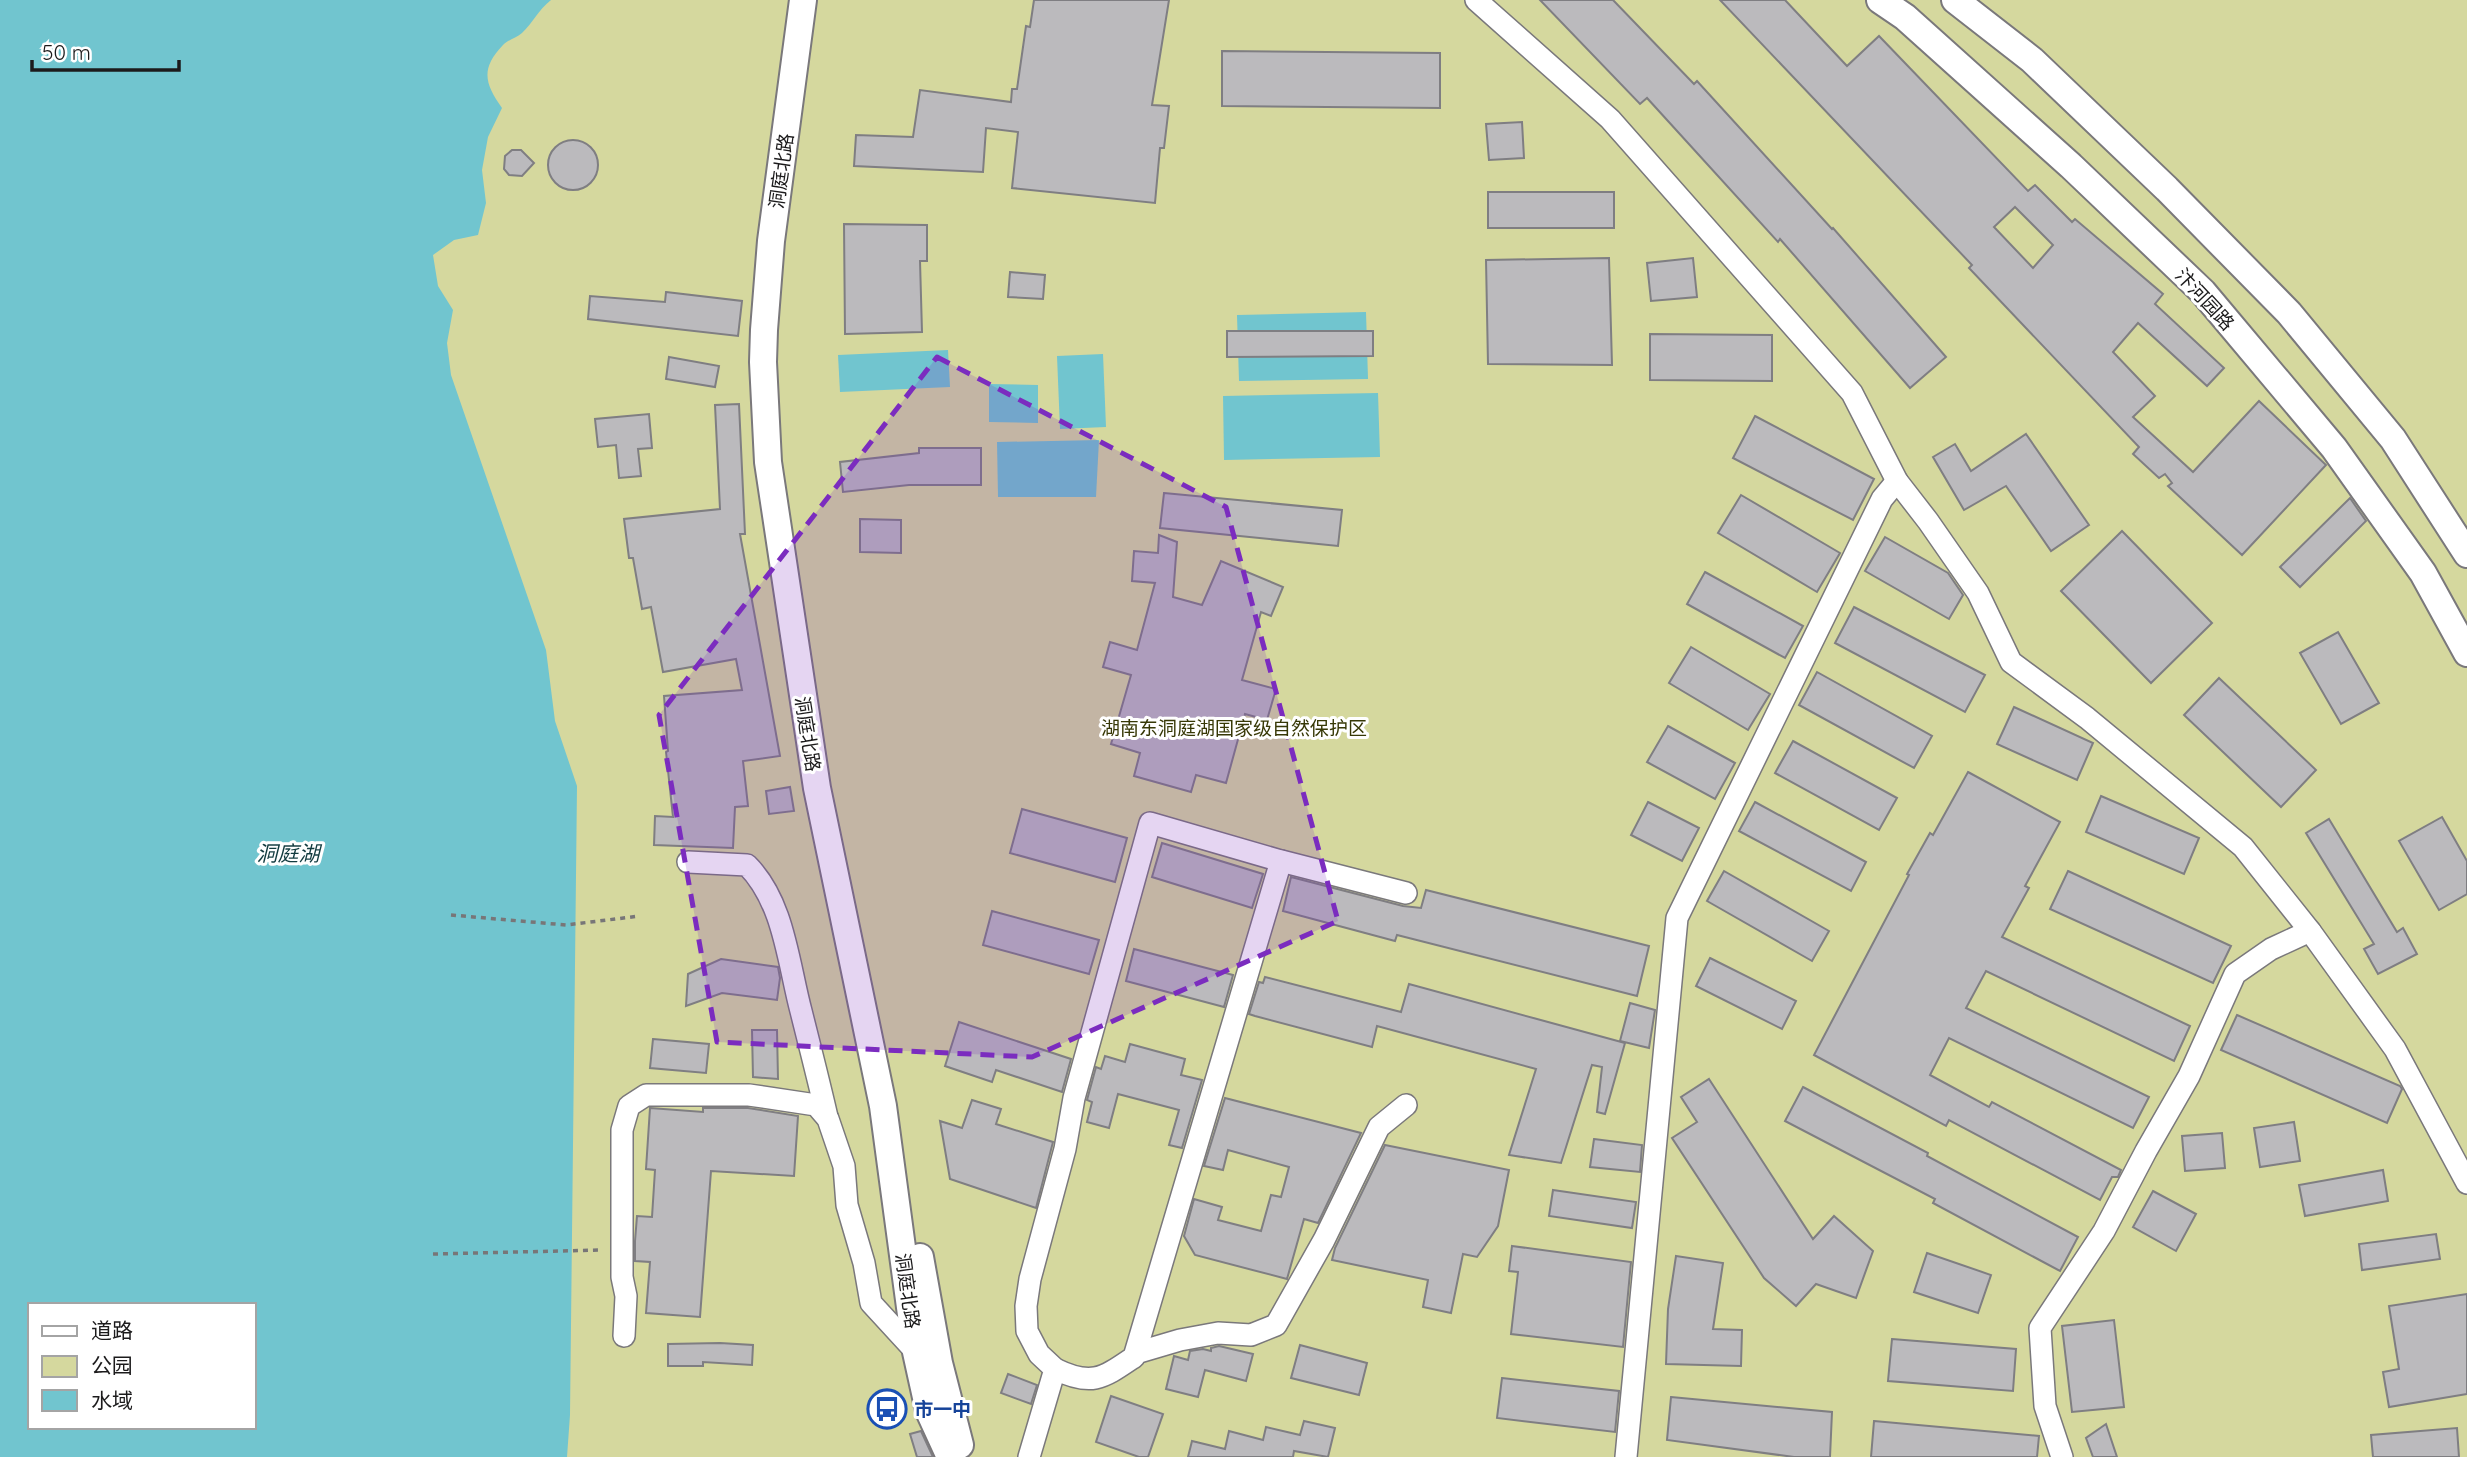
<svg xmlns="http://www.w3.org/2000/svg" width="2467" height="1457" viewBox="0 0 2467 1457" font-family="Quicksand,'Noto Sans SC',sans-serif">
	<style>
		.green { fill: #d5d89e; fill-rule: evenodd }
		.water { fill: #71c5cf; fill-rule: evenodd }
		.building { fill: #bbbabd; stroke: #7f7e82; stroke-width: 2; fill-rule: evenodd }
		.lines { fill: none; stroke-linecap: round; stroke-linejoin: round }
		.minor-casing { stroke: #7a787b; stroke-width: 24 }
		.major-casing { stroke: #7a787b; stroke-width: 30 }
		.path { stroke: #787678; stroke-width: 3.5; stroke-dasharray: 5 5; stroke-linecap: butt }
		.minor { stroke: #fff; stroke-width: 21 }
		.major { stroke: #fff; stroke-width: 26 }
		.marked { fill: #7b2cbf; fill-opacity: 0.2; stroke: #7b2cbf; stroke-width: 5; stroke-dasharray: 14 9; stroke-linejoin: round }
		.labels { text-anchor: middle; stroke-width: 6; stroke-linejoin: round; paint-order: stroke }
		.street-label { font-size: 19px; fill: #1c1b1c; stroke: #fff }
		.park-label { font-size: 19px; fill: #373806; stroke: #fff }
		.transit-label { font-size: 19px; font-weight: bold; fill: #164399; stroke: #fff; text-anchor: start }
		.water-label { font-size: 21px; font-style: italic; fill: #123b3f; stroke: #fff }
	</style>
	<rect width="100%" height="100%" fill="#e6e4e7"/>
	<path class="green" d="M 0,0 L 2467,0 L 2467,1457 L 0,1457 ZM 30,1305 L 254,1305 L 254,1427 L 30,1427 Z"/>
	<g class="water">
		<path d="M 0,0 L 551,0 C 538,10 533,23 522,33 C 516,38 508,40 503,45 C 480,69 485,84 502,108 L 488,137 L 482,170 L 486,203 L 478,235 L 454,240 L 433,255 L 438,286 L 453,310 L 447,343 L 451,375 L 546,650 L 555,721 L 577,786 L 570,1415 L 567,1457 L 0,1457 ZM 30,1305 L 254,1305 L 254,1427 L 30,1427 Z"/>
		<path d="M 1366,312 L 1368,379 L 1239,381 L 1237,315 Z"/>
		<path d="M 948,350 L 950,387 L 840,392 L 838,355 Z"/>
		<path d="M 1103,354 L 1106,427 L 1060,429 L 1057,356 Z"/>
		<path d="M 989,384 L 1038,385 L 1038,423 L 989,422 Z"/>
		<path d="M 1378,393 L 1380,457 L 1224,460 L 1223,396 Z"/>
		<path d="M 1099,440 L 1096,497 L 998,497 L 997,442 Z"/>
	</g>
	<g class="building">
		<path d="M 1034,0 L 1169,0 L 1152,105 L 1169,106 L 1164,148 L 1160,148 L 1155,203 L 1012,188 L 1018,132 L 986,128 L 983,172 L 854,166 L 856,135 L 913,137 L 920,90 L 1011,102 L 1012,89 L 1017,89 L 1026,26 L 1030,27 Z"/>
		<path d="M 1540,0 L 1613,0 L 1694,84 L 1697,81 L 1832,229 L 1833,228 L 1946,357 L 1910,388 L 1780,239 L 1778,242 L 1647,98 L 1640,104 Z"/>
		<path d="M 1720,0 L 1785,0 L 1847,66 L 1879,36 L 2028,191 L 2035,185 L 2072,222 L 2075,219 L 2163,294 L 2155,304 L 2224,368 L 2207,386 L 2138,323 L 2113,352 L 2155,396 L 2133,417 L 2193,472 L 2259,401 L 2326,465 L 2242,555 L 2168,486 L 2172,483 L 2165,474 L 2159,478 L 2133,454 L 2139,447 L 1969,268 L 1972,265 ZM 2015,207 L 2053,245 L 2033,268 L 1994,227 Z"/>
		<path d="M 1222,51 L 1440,53 L 1440,108 L 1222,106 Z"/>
		<path d="M 1522,122 L 1524,158 L 1489,160 L 1486,124 Z"/>
		<circle cx="573" cy="165" r="25"/>
		<path d="M 512,150 L 521,150 L 534,163 L 522,176 L 509,175 L 504,169 L 505,156 Z"/>
		<rect x="1488" y="192" width="126" height="36"/>
		<path d="M 844,224 L 927,225 L 927,261 L 920,261 L 922,332 L 845,334 Z"/>
		<path d="M 1609,258 L 1612,365 L 1488,364 L 1486,260 Z"/>
		<path d="M 1693,258 L 1697,297 L 1651,301 L 1647,263 Z"/>
		<path d="M 1010,272 L 1045,275 L 1043,299 L 1008,297 Z"/>
		<path d="M 666,292 L 742,301 L 738,336 L 588,319 L 590,296 L 665,302 Z"/>
		<path d="M 1227,331 L 1373,331 L 1373,356 L 1227,357 Z"/>
		<path d="M 1650,334 L 1772,335 L 1772,381 L 1650,380 Z"/>
		<path d="M 669,357 L 719,366 L 715,387 L 666,379 Z"/>
		<path d="M 739,404 L 745,534 L 740,534 L 780,756 L 743,761 L 748,806 L 735,807 L 733,848 L 654,845 L 655,816 L 673,817 L 666,752 L 668,751 L 664,696 L 742,690 L 736,659 L 663,672 L 651,607 L 642,609 L 633,558 L 629,558 L 624,519 L 720,509 L 715,405 Z"/>
		<path d="M 649,414 L 652,448 L 638,449 L 641,476 L 619,478 L 616,445 L 598,447 L 595,419 Z"/>
		<path d="M 1755,416 L 1874,479 L 1853,520 L 1733,458 Z"/>
		<path d="M 2026,434 L 2089,525 L 2051,551 L 2006,486 L 1964,510 L 1933,457 L 1955,444 L 1971,471 Z"/>
		<path d="M 919,448 L 981,448 L 981,485 L 909,485 L 843,492 L 840,462 L 919,453 Z"/>
		<path d="M 1164,493 L 1342,510 L 1338,546 L 1160,528 Z"/>
		<path d="M 1741,495 L 1840,553 L 1817,592 L 1718,533 Z"/>
		<path d="M 2350,498 L 2366,521 L 2300,587 L 2280,567 Z"/>
		<path d="M 860,519 L 901,520 L 901,553 L 860,552 Z"/>
		<path d="M 2122,531 L 2212,623 L 2151,683 L 2061,591 Z"/>
		<path d="M 1159,535 L 1177,542 L 1173,597 L 1202,605 L 1221,561 L 1283,587 L 1271,616 L 1261,612 L 1242,680 L 1276,689 L 1267,720 L 1245,714 L 1226,783 L 1196,775 L 1191,792 L 1134,776 L 1140,753 L 1111,744 L 1131,675 L 1103,667 L 1110,642 L 1137,650 L 1155,583 L 1132,581 L 1134,551 L 1158,553 Z"/>
		<path d="M 1885,537 L 1948,573 L 1963,595 L 1949,619 L 1865,571 Z"/>
		<path d="M 1705,572 L 1803,626 L 1785,658 L 1687,604 Z"/>
		<path d="M 1854,607 L 1985,675 L 1965,712 L 1835,643 Z"/>
		<path d="M 2338,632 L 2379,703 L 2341,724 L 2300,653 Z"/>
		<path d="M 1691,647 L 1770,694 L 1748,730 L 1669,683 Z"/>
		<path d="M 1817,672 L 1932,736 L 1914,768 L 1799,705 Z"/>
		<path d="M 2219,678 L 2316,770 L 2281,807 L 2184,715 Z"/>
		<path d="M 2014,707 L 2093,743 L 2077,780 L 1997,744 Z"/>
		<path d="M 1668,726 L 1735,763 L 1715,799 L 1647,762 Z"/>
		<path d="M 1793,741 L 1897,798 L 1879,830 L 1775,773 Z"/>
		<path d="M 1968,772 L 2060,822 L 2025,886 L 2029,888 L 2002,937 L 2190,1026 L 2174,1061 L 1986,971 L 1966,1008 L 2149,1097 L 2133,1128 L 1949,1038 L 1930,1075 L 1989,1107 L 1992,1102 L 2121,1170 L 2118,1177 L 2112,1177 L 2100,1200 L 1949,1120 L 1946,1126 L 1814,1055 L 1909,875 L 1907,874 L 1930,833 L 1933,835 Z"/>
		<path d="M 790,787 L 794,811 L 769,814 L 766,791 Z"/>
		<path d="M 2101,796 L 2199,838 L 2184,874 L 2086,832 Z"/>
		<path d="M 1648,802 L 1699,828 L 1682,861 L 1631,835 Z"/>
		<path d="M 1755,802 L 1866,862 L 1851,891 L 1739,831 Z"/>
		<path d="M 1022,809 L 1127,838 L 1115,882 L 1010,853 Z"/>
		<path d="M 2442,817 L 2467,861 L 2467,894 L 2439,910 L 2399,841 Z"/>
		<path d="M 2329,819 L 2397,932 L 2403,928 L 2417,954 L 2378,974 L 2364,949 L 2374,944 L 2306,833 Z"/>
		<path d="M 1162,843 L 1263,874 L 1252,908 L 1152,877 Z"/>
		<path d="M 1724,871 L 1829,931 L 1812,961 L 1707,901 Z"/>
		<path d="M 2068,871 L 2231,946 L 2213,983 L 2050,909 Z"/>
		<path d="M 1291,877 L 1403,906 L 1421,908 L 1426,890 L 1649,946 L 1637,996 L 1397,935 L 1395,941 L 1283,911 Z"/>
		<path d="M 992,911 L 1099,940 L 1089,974 L 983,945 Z"/>
		<path d="M 1134,949 L 1233,975 L 1224,1007 L 1126,981 Z"/>
		<path d="M 1710,958 L 1796,1001 L 1782,1029 L 1696,986 Z"/>
		<path d="M 721,959 L 778,967 L 780,978 L 777,1000 L 722,993 L 686,1006 L 688,974 Z"/>
		<path d="M 1265,977 L 1401,1012 L 1409,984 L 1625,1043 L 1605,1114 L 1597,1112 L 1602,1067 L 1592,1065 L 1561,1163 L 1509,1155 L 1536,1069 L 1377,1026 L 1372,1047 L 1255,1016 L 1249,1014 L 1259,982 L 1263,983 Z"/>
		<path d="M 1630,1003 L 1655,1010 L 1649,1048 L 1620,1041 Z"/>
		<path d="M 2237,1015 L 2400,1086 L 2402,1089 L 2387,1123 L 2221,1050 Z"/>
		<path d="M 959,1022 L 1071,1059 L 1062,1092 L 996,1070 L 992,1082 L 945,1066 Z"/>
		<path d="M 752,1030 L 777,1030 L 778,1079 L 753,1077 Z"/>
		<path d="M 653,1039 L 709,1044 L 706,1073 L 650,1068 Z"/>
		<path d="M 1130,1044 L 1185,1059 L 1181,1075 L 1202,1080 L 1182,1148 L 1169,1145 L 1179,1110 L 1118,1094 L 1109,1128 L 1087,1122 L 1092,1102 L 1087,1100 L 1096,1067 L 1101,1069 L 1105,1056 L 1125,1062 Z"/>
		<path d="M 1709,1079 L 1813,1239 L 1834,1216 L 1873,1251 L 1856,1298 L 1816,1284 L 1796,1306 L 1764,1278 L 1672,1138 L 1697,1122 L 1681,1097 Z"/>
		<path d="M 1803,1087 L 1928,1153 L 1927,1156 L 2078,1237 L 2060,1271 L 1933,1203 L 1935,1199 L 1785,1121 Z"/>
		<path d="M 1225,1098 L 1361,1133 L 1318,1223 L 1304,1219 L 1287,1279 L 1195,1255 L 1184,1236 L 1194,1199 L 1222,1207 L 1218,1220 L 1261,1231 L 1271,1195 L 1281,1197 L 1289,1167 L 1228,1150 L 1223,1170 L 1204,1166 Z"/>
		<path d="M 972,1100 L 1001,1109 L 996,1124 L 1053,1142 L 1036,1208 L 950,1179 L 940,1121 L 962,1128 Z"/>
		<path d="M 650,1108 L 703,1112 L 703,1108 L 748,1108 L 798,1116 L 794,1176 L 711,1171 L 700,1317 L 646,1313 L 650,1262 L 635,1261 L 635,1241 L 637,1216 L 652,1217 L 655,1170 L 646,1169 Z"/>
		<path d="M 2294,1122 L 2300,1161 L 2260,1167 L 2254,1128 Z"/>
		<path d="M 2222,1133 L 2225,1168 L 2185,1171 L 2182,1136 Z"/>
		<path d="M 1594,1139 L 1642,1145 L 1640,1172 L 1590,1167 Z"/>
		<path d="M 1385,1145 L 1509,1170 L 1498,1226 L 1477,1257 L 1463,1254 L 1451,1313 L 1423,1307 L 1428,1280 L 1332,1260 L 1335,1248 Z"/>
		<path d="M 2383,1170 L 2388,1201 L 2305,1216 L 2299,1185 Z"/>
		<path d="M 1553,1190 L 1636,1202 L 1632,1228 L 1549,1216 Z"/>
		<path d="M 2153,1191 L 2196,1214 L 2176,1251 L 2133,1227 Z"/>
		<path d="M 2436,1234 L 2440,1259 L 2362,1270 L 2359,1244 Z"/>
		<path d="M 1512,1246 L 1631,1262 L 1623,1347 L 1511,1334 L 1518,1272 L 1509,1271 Z"/>
		<path d="M 1927,1253 L 1991,1275 L 1978,1313 L 1914,1292 Z"/>
		<path d="M 1676,1256 L 1723,1263 L 1713,1329 L 1742,1330 L 1741,1366 L 1666,1364 L 1668,1309 Z"/>
		<path d="M 2467,1294 L 2467,1394 L 2389,1407 L 2383,1372 L 2399,1369 L 2389,1306 Z"/>
		<path d="M 2114,1320 L 2124,1407 L 2072,1412 L 2062,1326 Z"/>
		<path d="M 1892,1339 L 2016,1349 L 2013,1391 L 1888,1381 Z"/>
		<path d="M 720,1343 L 753,1345 L 752,1365 L 703,1362 L 703,1366 L 668,1366 L 668,1344 Z"/>
		<path d="M 1300,1345 L 1367,1363 L 1359,1395 L 1291,1378 Z"/>
		<path d="M 1219,1346 L 1253,1354 L 1246,1381 L 1205,1370 L 1198,1397 L 1166,1389 L 1174,1356 L 1188,1360 L 1190,1351 L 1203,1349 L 1211,1351 L 1211,1348 Z"/>
		<path d="M 1008,1374 L 1037,1385 L 1031,1404 L 1001,1393 Z"/>
		<path d="M 1502,1378 L 1619,1391 L 1615,1432 L 1497,1418 Z"/>
		<path d="M 1111,1396 L 1163,1414 L 1148,1457 L 1139,1457 L 1096,1442 Z"/>
		<path d="M 1671,1397 L 1832,1412 L 1830,1457 L 1794,1457 L 1667,1440 Z"/>
		<path d="M 1304,1421 L 1335,1428 L 1328,1457 L 1294,1451 L 1293,1457 L 1188,1457 L 1192,1441 L 1225,1449 L 1229,1431 L 1263,1440 L 1266,1427 L 1300,1435 Z"/>
		<path d="M 1874,1421 L 2039,1436 L 2037,1457 L 1871,1457 Z"/>
		<path d="M 2106,1424 L 2117,1457 L 2093,1457 L 2086,1438 Z"/>
		<path d="M 2457,1428 L 2459,1457 L 2373,1457 L 2371,1435 Z"/>
		<path d="M 921,1431 L 933,1457 L 917,1457 L 910,1434 Z"/>
	</g>
	<g class="lines">
		<g class="minor-casing">
			<g id="minor">
				<path d="M 1476,0 L 1610,119 L 1852,393 L 1897,481 L 1928,521 L 1978,593 L 2011,662 L 2087,718 L 2243,847 L 2310,931 L 2395,1049 L 2467,1183"/>
				<path d="M 688,862 L 747,865 C 784,902 788,962 801,1011 C 810,1047 819,1082 827,1117"/>
				<path d="M 624,1336 L 626,1296 L 622,1277 L 622,1130 L 629,1106 L 646,1095 L 749,1095 L 816,1105 L 828,1119 L 844,1166 L 847,1205 L 864,1263 L 871,1303 L 916,1352"/>
				<path d="M 1136,1353 L 1180,1340 L 1218,1333 L 1251,1335 L 1276,1325 L 1324,1240 L 1379,1127 L 1406,1105"/>
				<path d="M 1055,1369 C 1092,1387 1103,1378 1134,1357 L 1281,861"/>
				<path d="M 1029,1457 L 1055,1369 L 1039,1354 L 1027,1331 L 1026,1306 L 1030,1279 L 1065,1149 L 1074,1098 L 1150,823 L 1281,861 L 1406,893"/>
				<path d="M 1626,1457 L 1677,918 L 1882,499 L 1897,481"/>
				<path d="M 2062,1457 L 2045,1406 L 2040,1328 L 2104,1231 L 2146,1151 L 2189,1076 L 2235,974 L 2271,949 L 2310,931"/>
			</g>
		</g>
		<g class="major-casing">
			<g id="major">
				<path d="M 803,0 L 771,241 L 764,330 L 763,362 L 768,462 L 817,788 L 883,1106 L 916,1352 L 929,1411 L 950,1457"/>
				<path d="M 1880,0 L 1905,17 L 2071,166 L 2203,292 L 2334,448 L 2423,573 L 2467,653"/>
				<path d="M 1955,0 L 2032,60 L 2167,189 L 2289,313 L 2393,439 L 2467,554"/>
				<path d="M 920,1257 L 939,1363 L 960,1445"/>
			</g>
		</g>
		<g class="path">
			<path d="M 451,915 L 566,925 L 640,916"/>
			<path d="M 433,1254 L 602,1250"/>
		</g>
		<use href="#minor" class="minor"/>
		<use href="#major" class="major"/>
	</g>
	<path class="marked" d="M 937,357 L 1226,507 L 1338,921 L 1032,1057 L 717,1042 L 659,715 Z"/>
	<defs>
		<g id="bus-ring" transform="scale(2.0125)"><circle r="9.5" fill="#fff" stroke="#1a4fb4" stroke-width="1.5"/><path d="M-5-6H5V4H4V6H2V4H-2V6H-4V4H-5ZM-3.5-4V0h7V-4ZM-3.5 1.2v1.5H-2V1.2ZM2 1.2v1.5H3.5V1.2Z" fill="#1a4fb4"/></g>
	</defs>
	<g fill-rule="evenodd">
		<use href="#bus-ring" x="887" y="1409"/>
	</g>
	<g class="labels">
		<g class="street-label">
			<text transform="translate(781 171) rotate(-82)" y="7">洞庭北路</text>
			<text transform="translate(2205 299) rotate(47)" y="7">汴河园路</text>
			<text transform="translate(808 734) rotate(81)" y="7">洞庭北路</text>
			<text transform="translate(908 1291) rotate(82)" y="7">洞庭北路</text>
		</g>
		<g class="park-label">
			<text x="1234" y="735">湖南东洞庭湖国家级自然保护区</text>
		</g>
		<g class="transit-label">
			<text x="914" y="1416">市一中</text>
		</g>
		<g class="water-label">
			<text x="288" y="861">洞庭湖</text>
		</g>
	</g>
	<rect x="28" y="1303" width="228" height="126" fill="#ffffff" stroke="#a4a4a4" stroke-width="2"/>
	<rect x="42" y="1326" width="35" height="10" fill="#ffffff" stroke="#a4a4a4" stroke-width="2"/>
	<text x="91" y="1338" font-size="21" fill="#1c1b1c">道路</text>
	<rect x="42" y="1356" width="35" height="21" fill="#d5d89e" stroke="#a4a4a4" stroke-width="2"/>
	<text x="91" y="1373" font-size="21" fill="#1c1b1c">公园</text>
	<rect x="42" y="1390" width="35" height="21" fill="#71c5cf" stroke="#a4a4a4" stroke-width="2"/>
	<text x="91" y="1408" font-size="21" fill="#1c1b1c">水域</text>
	<path d="M32 60v10h147v-10" fill="none" stroke="#1c1b1c" stroke-width="3.5"/>
	<text x="42" y="60" font-size="21" fill="#1c1b1c" stroke="#ffffff" stroke-width="5" paint-order="stroke">50 m</text>
</svg>
